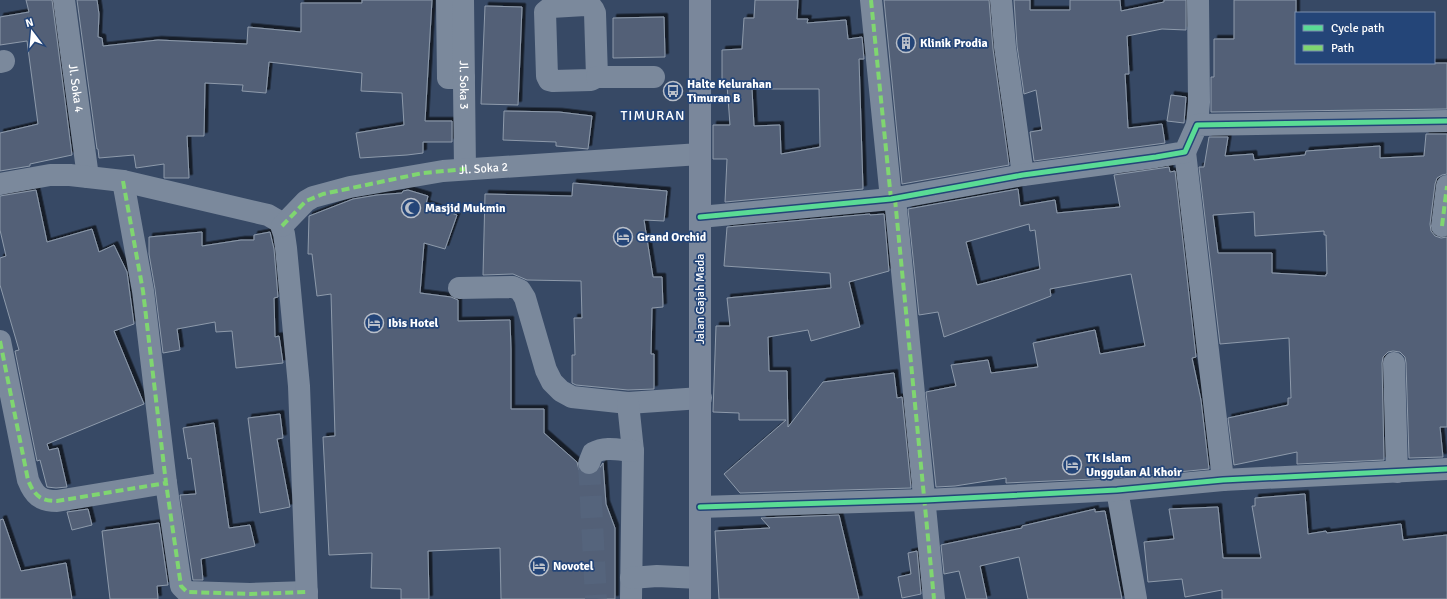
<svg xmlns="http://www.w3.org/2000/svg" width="1447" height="599" viewBox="0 0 1447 599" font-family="Signika,sans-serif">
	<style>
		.building { fill: #526177; stroke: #8e9aab; fill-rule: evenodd; filter: url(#shadow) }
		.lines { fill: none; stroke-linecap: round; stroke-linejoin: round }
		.minor-tunnel { stroke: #55647c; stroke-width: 22; stroke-dasharray: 22 11; stroke-linecap: butt }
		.minor { stroke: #7b899c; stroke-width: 22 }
		.major { stroke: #7a879b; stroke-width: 22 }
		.quiet { stroke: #7fd670; stroke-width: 4; stroke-dasharray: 8 4; stroke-linecap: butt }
		.cycleway-casing { stroke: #244578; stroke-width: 8 }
		.cycleway { stroke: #5adb95; stroke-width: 5 }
		.labels { text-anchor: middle; stroke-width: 3.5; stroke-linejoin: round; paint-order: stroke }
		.poi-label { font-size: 12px; font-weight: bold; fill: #fff; stroke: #244578; text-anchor: start }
		.street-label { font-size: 12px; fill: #fff; stroke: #244578 }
		.quarter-label { font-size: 14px; letter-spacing: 1px; fill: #fff; stroke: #244578 }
	</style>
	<defs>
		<filter id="shadow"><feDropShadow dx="3.5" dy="-3.5" stdDeviation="0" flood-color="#0009"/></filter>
	</defs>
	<rect width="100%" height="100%" fill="#374965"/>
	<g class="building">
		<path d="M 26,0 L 52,0 L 72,155 L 30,164 L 30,166 L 0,171 L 0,133 L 38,124 L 27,41 L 0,45 L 0,17 L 29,12 Z"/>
		<path d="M 77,0 L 97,0 L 99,14 L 98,37 L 102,38 L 103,46 L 158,40 L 247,44 L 248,27 L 301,32 L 301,3 L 362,3 L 362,0 L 432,0 L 425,121 L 452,121 L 452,142 L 423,142 L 423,153 L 407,155 L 360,158 L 356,133 L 404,125 L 402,93 L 361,91 L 362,73 L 269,62 L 266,93 L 242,91 L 243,85 L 205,83 L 204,136 L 187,136 L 189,178 L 164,178 L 164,164 L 136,168 L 134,155 L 99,158 L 98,149 L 97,149 Z"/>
		<path d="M 755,0 L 798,0 L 797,19 L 808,19 L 807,23 L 846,20 L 848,39 L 862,37 L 864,59 L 859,59 L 863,189 L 725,202 L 727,159 L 713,159 L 713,125 L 730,125 L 727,85 L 722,85 L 722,50 L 742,49 L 744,18 L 754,18 ZM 752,89 L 819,89 L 820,147 L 781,154 L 780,125 L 754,126 Z"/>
		<path d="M 884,0 L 989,0 L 993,49 L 1009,165 L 902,184 Z"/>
		<path d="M 1014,0 L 1030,0 L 1030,10 L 1070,10 L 1070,0 L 1120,0 L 1121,11 L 1164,2 L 1164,0 L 1186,0 L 1186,30 L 1162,29 L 1127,36 L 1129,74 L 1125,74 L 1128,128 L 1162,124 L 1165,143 L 1034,161 L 1030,132 L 1042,130 L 1036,90 L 1024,94 L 1017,46 Z"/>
		<path d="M 1234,0 L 1296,0 L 1296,63 L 1447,63 L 1447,109 L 1211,112 L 1211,77 L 1214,77 L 1214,39 L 1234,39 Z"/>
		<path d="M 485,6 L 522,7 L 518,105 L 481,104 Z"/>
		<path d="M 664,17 L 665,57 L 613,58 L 613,18 Z"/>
		<path d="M 1171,95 L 1186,97 L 1184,123 L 1167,121 Z"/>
		<path d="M 504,111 L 559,112 L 592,116 L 588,149 L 556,146 L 556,142 L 503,140 Z"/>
		<path d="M 1426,134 L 1447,134 L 1447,174 L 1442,175 L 1437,178 L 1435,184 L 1430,224 L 1431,231 L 1435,236 L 1441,238 L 1447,237 L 1447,427 L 1440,427 L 1443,457 L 1409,458 L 1406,363 L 1405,357 L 1400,352 L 1393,351 L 1388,352 L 1383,357 L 1382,363 L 1384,460 L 1297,464 L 1297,452 L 1234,465 L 1228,418 L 1288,405 L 1288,398 L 1291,398 L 1289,338 L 1220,344 L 1199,167 L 1204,167 L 1209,137 L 1228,137 L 1225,156 L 1253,154 L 1254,160 L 1305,155 L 1306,151 L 1380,146 L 1380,158 L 1424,156 ZM 1254,212 L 1255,236 L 1324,231 L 1324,235 L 1326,235 L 1327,274 L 1326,274 L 1326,276 L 1272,273 L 1272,253 L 1218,253 L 1213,215 Z"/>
		<path d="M 1169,167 L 1170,172 L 1175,171 L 1196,357 L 1192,358 L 1201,400 L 1209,469 L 1116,478 L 1006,483 L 1006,478 L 955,486 L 936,487 L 926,392 L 956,386 L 951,365 L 988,360 L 991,373 L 1038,367 L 1033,343 L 1095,330 L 1100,354 L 1145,346 L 1131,274 L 1050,289 L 1051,296 L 944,337 L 938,312 L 919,315 L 908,209 L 1018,189 L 1020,206 L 1055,200 L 1057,213 L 1120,207 L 1114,175 ZM 1029,224 L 1030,231 L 1035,230 L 1040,269 L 977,285 L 966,242 Z"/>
		<path d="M 573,183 L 667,191 L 664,221 L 644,220 L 653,277 L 662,277 L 663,307 L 652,308 L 651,354 L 654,354 L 654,389 L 628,390 L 576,385 L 572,383 L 572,355 L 575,355 L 574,318 L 582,318 L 581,281 L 527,280 L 513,274 L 483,275 L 485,194 L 572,196 Z"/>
		<path d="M 36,190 L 47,242 L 92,229 L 99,252 L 114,245 L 127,272 L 134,324 L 114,331 L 144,404 L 47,444 L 49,450 L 58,448 L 67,487 L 56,488 L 47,487 L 40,460 L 37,461 L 15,351 L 19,350 L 0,285 L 0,258 L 6,256 L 0,230 L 0,196 Z"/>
		<path d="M 408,190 L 428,196 L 426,204 L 457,215 L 445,249 L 424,243 L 420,293 L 451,297 L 458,300 L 458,321 L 510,320 L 511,349 L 511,409 L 544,409 L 544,433 L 577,462 L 579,470 L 584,474 L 590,475 L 596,473 L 603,463 L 606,504 L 615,528 L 615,599 L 501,599 L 500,548 L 428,551 L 429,599 L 401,599 L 401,589 L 371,588 L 372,553 L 329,555 L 323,437 L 335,436 L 331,294 L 317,296 L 312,254 L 308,254 L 309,216 L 353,199 L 377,195 L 402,193 L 403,191 Z"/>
		<path d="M 870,214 L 870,215 L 884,214 L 889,271 L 849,282 L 860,327 L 811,341 L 808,330 L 768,337 L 769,371 L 787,371 L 788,427 L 823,382 L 894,373 L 897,398 L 902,397 L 911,488 L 740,493 L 724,474 L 786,420 L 739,420 L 739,413 L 713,412 L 716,326 L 730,326 L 727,298 L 831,288 L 830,273 L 724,266 L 727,227 Z"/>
		<path d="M 202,232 L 202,246 L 241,240 L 254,240 L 254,235 L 270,232 L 274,249 L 278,297 L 274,298 L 275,337 L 279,336 L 283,363 L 236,368 L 232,331 L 216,332 L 215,322 L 177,329 L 180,350 L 163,353 L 155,289 L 149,254 L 149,237 Z"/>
		<path d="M 280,414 L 283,438 L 277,439 L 290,507 L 260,513 L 248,418 Z"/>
		<path d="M 214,423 L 229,528 L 250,525 L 255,546 L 201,559 L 203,580 L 193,580 L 180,495 L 196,494 L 191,458 L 188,459 L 183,428 Z"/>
		<path d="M 1305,494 L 1308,534 L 1326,531 L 1327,533 L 1401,524 L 1403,540 L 1447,535 L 1447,599 L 1222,599 L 1222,590 L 1185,597 L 1182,579 L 1148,582 L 1144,542 L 1174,539 L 1169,509 L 1218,507 L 1223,558 L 1261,558 L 1252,506 L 1255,506 L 1255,498 Z"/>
		<path d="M 88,509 L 92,525 L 72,530 L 67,512 Z"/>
		<path d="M 1095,509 L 1095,512 L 1105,511 L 1122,599 L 1028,599 L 1019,557 L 980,566 L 987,599 L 966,599 L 959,571 L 944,574 L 941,545 L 1022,528 L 1022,526 Z"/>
		<path d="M 839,515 L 859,599 L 719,599 L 715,531 L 770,528 L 761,518 Z"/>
		<path d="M 3,519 L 21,571 L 66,563 L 72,599 L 0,599 L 0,520 Z"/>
		<path d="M 159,523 L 168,585 L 157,586 L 158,599 L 110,599 L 102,531 Z"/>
		<path d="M 917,551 L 921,594 L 902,598 L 898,577 L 911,574 L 908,553 Z"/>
	</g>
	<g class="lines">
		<path class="minor-tunnel" d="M 589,463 L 596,599"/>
		<g class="minor">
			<path id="s1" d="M 64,0 L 88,177"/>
			<path d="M 447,0 L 448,78 L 464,78"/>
			<path id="s2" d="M 463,0 L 465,169"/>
			<path d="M 871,0 L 891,199"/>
			<path d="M 1001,0 L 1005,47 L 1023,175"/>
			<path d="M 585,5 C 591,6 593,7 595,13 L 597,77 L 591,80 L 553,81 L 549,80 L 547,76 L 545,12 L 551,7 Z"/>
			<path d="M 0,62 L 4,61"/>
			<path d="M 597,77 L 654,77"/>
			<path d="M 1197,125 L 1199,102 L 1198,0"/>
			<path d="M 1185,152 L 1223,480"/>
			<path d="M 123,181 L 143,291 L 166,483 L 181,586 L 187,592 L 250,594 L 307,592"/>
			<path d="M 0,184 L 50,175 L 70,175 L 123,181 L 259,213 L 268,215 L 280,222 L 284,234 L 286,248 L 299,386 L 307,599"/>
			<path d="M 895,199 L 934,599"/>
			<path d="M 700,217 L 891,199 L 1023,175 L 1156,157 L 1185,152 L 1197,125 L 1447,121"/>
			<path id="s3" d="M 282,226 L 306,201 L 313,197 L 350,187 L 443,171 L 700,154"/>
			<path d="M 1442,226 L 1447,186"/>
			<path d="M 459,288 L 513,287 L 520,290 L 525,298 L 546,370 L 552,382 L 561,391 L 572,397 L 628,403 L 701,398"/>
			<path d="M 0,341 L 28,480 C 34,495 40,501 57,501 L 166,483"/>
			<path d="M 1394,363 L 1397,472"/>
			<path d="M 628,403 L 633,451 L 631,599"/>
			<path d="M 589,463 L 593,453 C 606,446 619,450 633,451"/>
			<path d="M 1117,490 L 1136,599"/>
			<path d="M 700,507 L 925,500 L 1117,490 L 1223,480 L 1447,469"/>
			<path d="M 631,578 L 657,576 L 700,578"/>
		</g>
		<path class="major" d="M 700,0 L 700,599"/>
		<g class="quiet">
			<path d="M 871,0 L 891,199"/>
			<path d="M 123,181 L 143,291 L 166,483 L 181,586 L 187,592 L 250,594 L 307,592"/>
			<path d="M 895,199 L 934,599"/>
			<path d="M 282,226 L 306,201 L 323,194 L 423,173 L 465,169"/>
			<path d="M 1442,226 L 1447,186"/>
			<path d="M 0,341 L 28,480 C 34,495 40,501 57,501 L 166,483"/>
		</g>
		<g class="cycleway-casing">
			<g id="cycleway">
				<path d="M 700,217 L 891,199 L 1023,175 L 1156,157 L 1185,152 L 1197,125 L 1447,121"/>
				<path d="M 700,507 L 925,500 L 1117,490 L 1223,480 L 1447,469"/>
			</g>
		</g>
		<use href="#cycleway" class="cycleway"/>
	</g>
	<defs>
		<g id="building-ring" transform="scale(1)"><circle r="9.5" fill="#244578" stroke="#b9bfc9" stroke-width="1.5"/><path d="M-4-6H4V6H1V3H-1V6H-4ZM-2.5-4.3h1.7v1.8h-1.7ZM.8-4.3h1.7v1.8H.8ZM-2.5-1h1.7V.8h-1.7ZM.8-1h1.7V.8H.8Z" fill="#b9bfc9"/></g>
		<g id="bus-ring" transform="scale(1)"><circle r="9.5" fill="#244578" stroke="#b9bfc9" stroke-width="1.5"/><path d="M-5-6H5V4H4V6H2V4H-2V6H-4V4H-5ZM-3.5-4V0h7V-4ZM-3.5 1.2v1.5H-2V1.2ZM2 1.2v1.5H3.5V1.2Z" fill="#b9bfc9"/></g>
		<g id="mosque-ring" transform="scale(1)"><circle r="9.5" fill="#244578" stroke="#b9bfc9" stroke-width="1.5"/><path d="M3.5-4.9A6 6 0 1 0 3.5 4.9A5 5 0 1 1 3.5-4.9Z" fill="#b9bfc9"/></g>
		<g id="hotel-ring" transform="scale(1)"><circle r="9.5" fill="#244578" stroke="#b9bfc9" stroke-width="1.5"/><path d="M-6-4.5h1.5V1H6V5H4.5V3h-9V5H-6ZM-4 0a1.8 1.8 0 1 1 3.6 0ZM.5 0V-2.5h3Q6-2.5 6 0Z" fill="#b9bfc9"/></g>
	</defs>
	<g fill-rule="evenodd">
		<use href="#building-ring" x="906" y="43"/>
		<use href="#bus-ring" x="673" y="91"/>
		<use href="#mosque-ring" x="411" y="208"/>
		<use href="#hotel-ring" x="623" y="237"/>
		<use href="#hotel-ring" x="374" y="323"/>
		<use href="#hotel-ring" x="1072" y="465"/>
		<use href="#hotel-ring" x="539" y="566"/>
	</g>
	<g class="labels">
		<g class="poi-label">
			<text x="920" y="47">Klinik Prodia</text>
			<text x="687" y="88">Halte Kelurahan<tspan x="687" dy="14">Timuran B</tspan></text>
			<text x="425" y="212">Masjid Mukmin</text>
			<text x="637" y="241">Grand Orchid</text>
			<text x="388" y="327">Ibis Hotel</text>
			<text x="1086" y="462">TK Islam<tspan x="1086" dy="14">Unggulan Al Khoir</tspan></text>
			<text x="553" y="570">Novotel</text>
		</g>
		<g class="street-label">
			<text dy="4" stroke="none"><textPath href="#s2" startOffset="85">Jl. Soka 3</textPath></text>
			<text dy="4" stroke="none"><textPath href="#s1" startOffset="89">Jl. Soka 4</textPath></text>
			<text dy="4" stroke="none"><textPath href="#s3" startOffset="216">Jl. Soka 2</textPath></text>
			<text transform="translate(700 299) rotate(-90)" y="4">Jalan Gajah Mada</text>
		</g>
		<g class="quarter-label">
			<text x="653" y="120">TIMURAN</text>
		</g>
	</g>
	<rect x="1295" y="12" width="140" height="52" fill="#244578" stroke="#7c8fae"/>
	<rect x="1303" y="25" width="20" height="6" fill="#5adb95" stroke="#7c8fae"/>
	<text x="1331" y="32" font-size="12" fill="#ffffff">Cycle path</text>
	<rect x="1303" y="45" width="20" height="6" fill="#7fd670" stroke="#7c8fae"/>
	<text x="1331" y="52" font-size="12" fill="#ffffff">Path</text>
	<g transform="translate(32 32) rotate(344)" stroke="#244578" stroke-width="3" paint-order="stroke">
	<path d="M0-3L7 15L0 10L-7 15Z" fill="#ffffff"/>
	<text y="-6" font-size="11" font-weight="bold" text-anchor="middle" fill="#ffffff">N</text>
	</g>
</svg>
